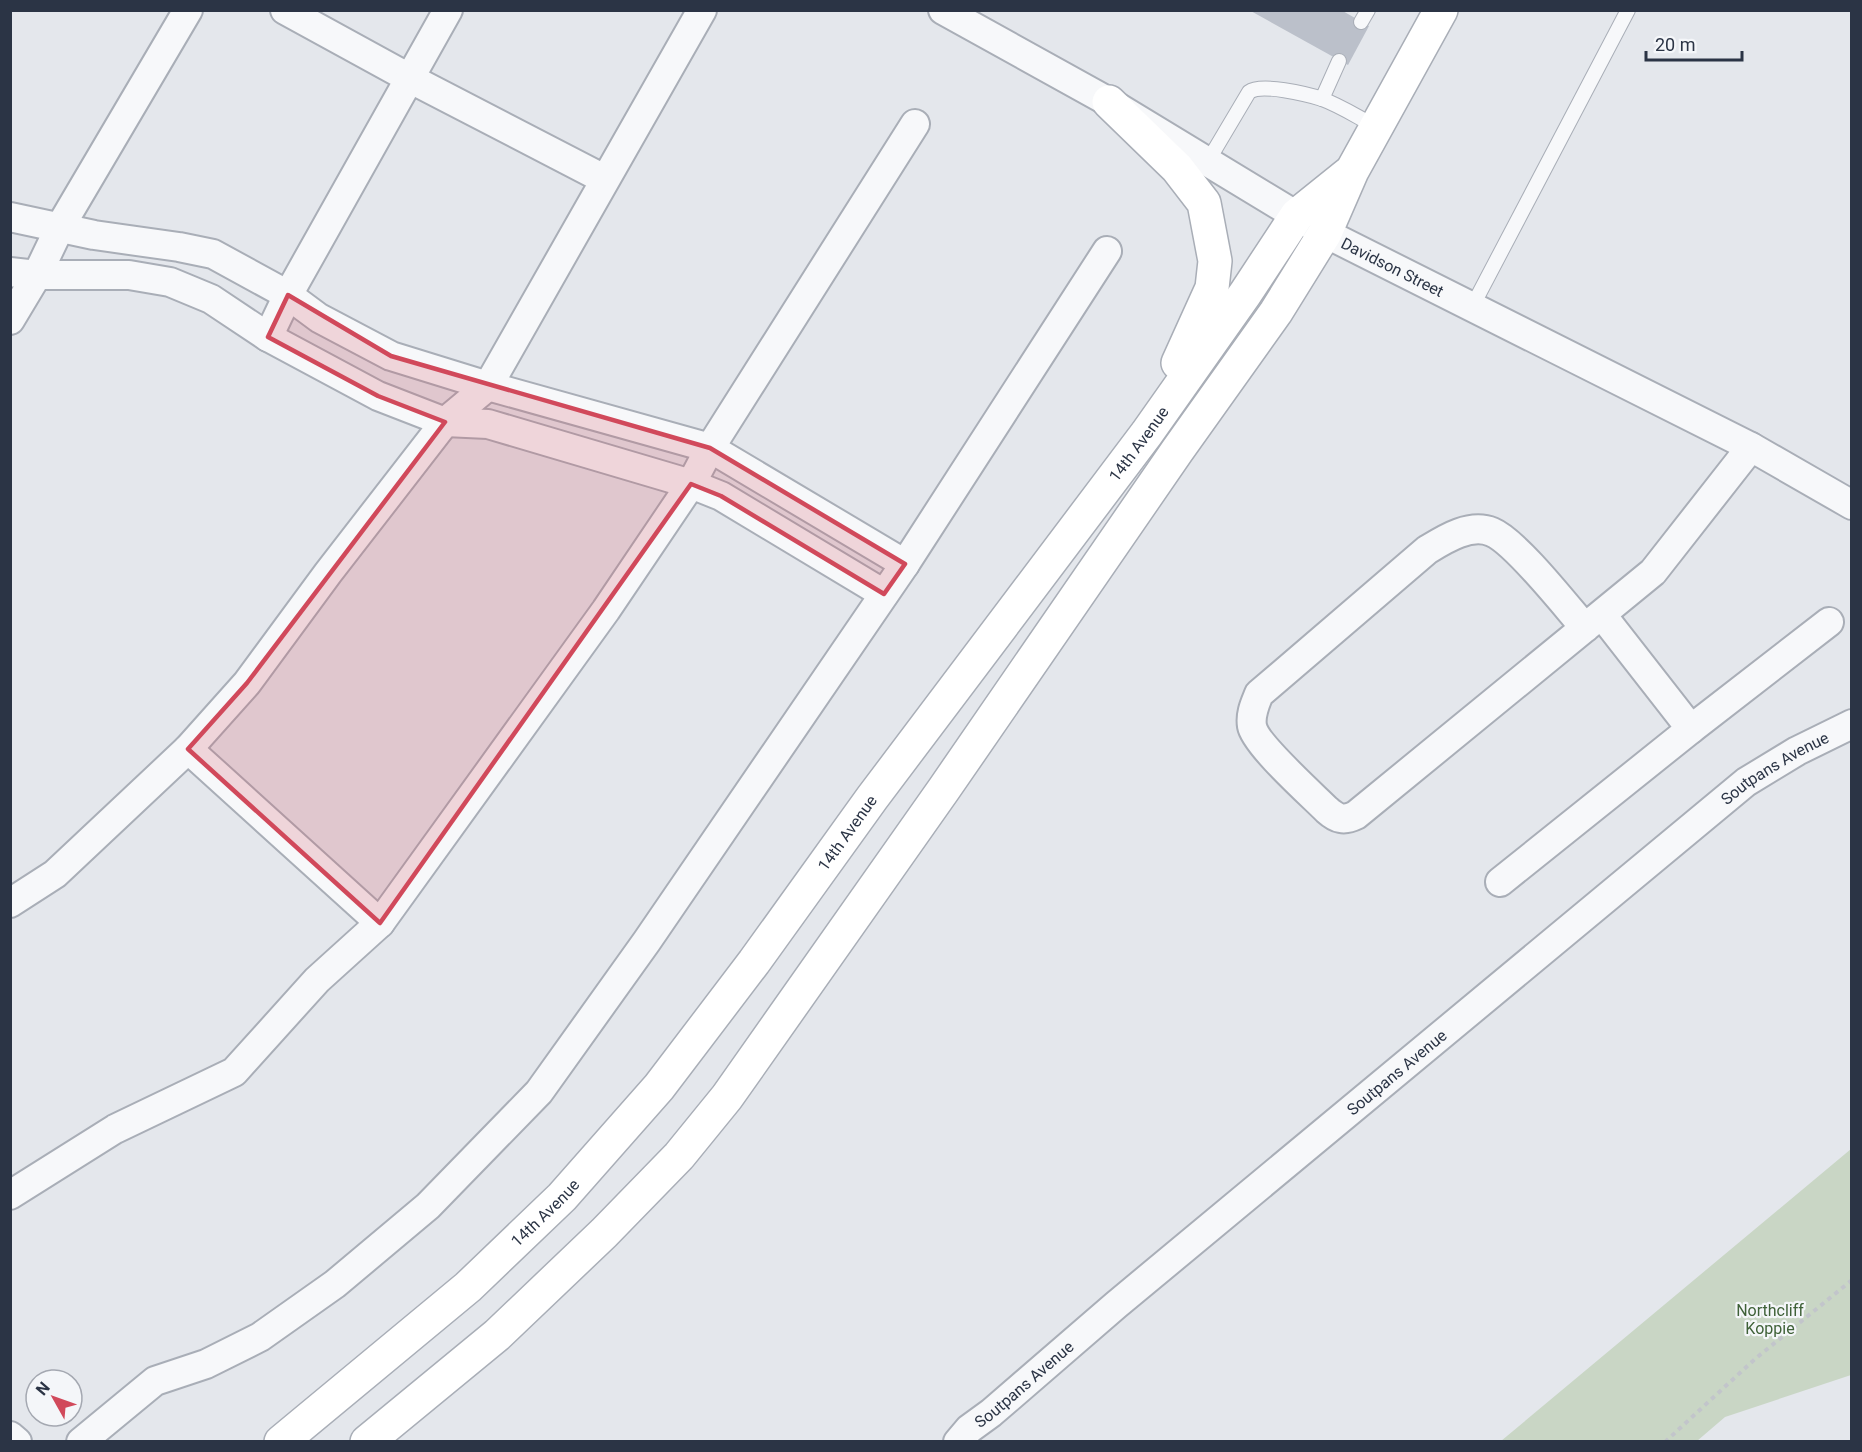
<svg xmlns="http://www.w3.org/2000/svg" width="1862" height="1452" viewBox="0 0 1862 1452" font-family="Roboto,sans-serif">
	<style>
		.green { fill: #c9d6c5 }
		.building { fill: #bbc0ca }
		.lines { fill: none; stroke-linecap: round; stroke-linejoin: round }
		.service-casing { stroke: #a9aeb7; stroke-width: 16 }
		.minor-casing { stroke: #a9aeb7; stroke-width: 32 }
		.secondary-casing { stroke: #a9aeb7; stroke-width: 36 }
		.path { stroke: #c2c5cb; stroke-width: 4; stroke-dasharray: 4.5 4.5; stroke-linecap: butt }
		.service { stroke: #f7f8fa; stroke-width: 14 }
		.minor { stroke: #f7f8fa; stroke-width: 28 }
		.secondary { stroke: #fff; stroke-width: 33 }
		.marked { fill: #d1495b; fill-opacity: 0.2; stroke: #d1495b; stroke-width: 4.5; stroke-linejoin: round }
		.labels { text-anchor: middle; stroke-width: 4.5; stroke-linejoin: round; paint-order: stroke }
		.street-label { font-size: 16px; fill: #2b3445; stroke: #f4f6f9 }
		.park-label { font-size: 16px; fill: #3f6138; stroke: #f4f6f9 }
	</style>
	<rect width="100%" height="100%" fill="#e4e7ec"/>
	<path class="green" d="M 1851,1149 L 1851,1375 L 1725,1417 L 1697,1441 L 1501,1441 Z"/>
	<path class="building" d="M 1249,10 L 1341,10 L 1369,26 L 1348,65 Z"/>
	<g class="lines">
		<g class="service-casing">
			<g id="service">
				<path d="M 1361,22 L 1368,10"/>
				<path d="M 1322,99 L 1339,61"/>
				<path d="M 1208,161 L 1249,92 C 1261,83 1307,94 1322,99 C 1341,106 1359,118 1377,127"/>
				<path d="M 1472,307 L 1628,10"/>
			</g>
		</g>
		<g class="minor-casing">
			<g id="minor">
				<path d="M 285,10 L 411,79 L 604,179"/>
				<path id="s1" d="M 943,10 L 1109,102 L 1325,233 L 1751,447 L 1852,505"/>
				<path d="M 10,217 L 94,235 L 179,247 L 213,254 L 288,295 L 319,318 L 391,356 L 488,386 L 710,448 L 905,564"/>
				<path d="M 10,272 L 37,275 L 129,275 L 170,282 L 211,299 L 268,337 L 378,396 L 445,422 L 488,424 L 691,484 L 721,496 L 884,594"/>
				<path d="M 10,320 L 37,275 L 60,227 L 188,10"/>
				<path d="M 268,337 L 288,295 L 448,10"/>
				<path d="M 1585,628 C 1566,606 1516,542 1492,532 C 1470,523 1445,539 1427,550 L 1259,694 C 1255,704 1250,714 1252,726 C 1255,744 1311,794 1327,810 C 1337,819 1344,821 1356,815 L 1653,572 L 1751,447"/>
				<path d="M 1691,729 L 1829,622"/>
				<path d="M 188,749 L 380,923"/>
				<path d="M 1500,882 L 1691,729 L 1602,615"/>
				<path d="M 10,903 L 55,874 L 188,749 L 247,683 L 328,573 L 445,422 L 488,386 L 702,10"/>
				<path d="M 10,1195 L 115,1129 L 234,1072 L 317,980 L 380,923 L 606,610 L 691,484 L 710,448 L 915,124"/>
				<path d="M 10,1436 L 17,1442"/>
				<path d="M 81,1442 L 155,1381 L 206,1364 L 260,1337 L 335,1284 L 428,1206 L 539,1092 L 647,941 L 905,564 L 1107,251"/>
				<path id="s2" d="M 958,1442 L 969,1429 L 991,1413 L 1116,1305 L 1746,782 L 1797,751 L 1852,724"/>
			</g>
		</g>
		<g class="secondary-casing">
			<g id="secondary">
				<path d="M 1109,102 L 1177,168 L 1204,203 L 1215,261 L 1212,288 L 1178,363"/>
				<path id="s3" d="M 281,1442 L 468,1287 L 562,1197 L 659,1087 L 754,962 L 872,798 L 1147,433 L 1245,294 L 1297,215 L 1348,174"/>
				<path d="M 367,1442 L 497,1335 L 604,1233 L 679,1156 L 727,1097 L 944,789 L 1177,451 L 1276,312 L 1325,233 L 1352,171 L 1441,10"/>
			</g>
		</g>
		<path class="path" d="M 1665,1442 L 1755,1359 L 1852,1280"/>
		<use href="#service" class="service"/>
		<use href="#minor" class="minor"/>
		<use href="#secondary" class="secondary"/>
	</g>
	<path class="marked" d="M 288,295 L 391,356 L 710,448 L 905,564 L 884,594 L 721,496 L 691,484 L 380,923 L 188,749 L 247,683 L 445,422 L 378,396 L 268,337 Z"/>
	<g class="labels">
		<g class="street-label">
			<text dy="6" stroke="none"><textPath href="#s1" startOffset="518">Davidson Street</textPath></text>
			<text dy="6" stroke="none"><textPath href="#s3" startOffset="1322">14th Avenue</textPath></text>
			<text dy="6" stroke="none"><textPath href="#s2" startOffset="1060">Soutpans Avenue</textPath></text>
			<text dy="6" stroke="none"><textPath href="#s3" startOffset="836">14th Avenue</textPath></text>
			<text dy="6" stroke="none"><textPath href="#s2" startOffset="574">Soutpans Avenue</textPath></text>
			<text dy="6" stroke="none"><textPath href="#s3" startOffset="350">14th Avenue</textPath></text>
			<text dy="6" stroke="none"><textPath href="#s2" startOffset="88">Soutpans Avenue</textPath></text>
		</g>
		<g class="park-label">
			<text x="1770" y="1316">Northcliff<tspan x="1770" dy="18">Koppie</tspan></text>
		</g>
	</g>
	<rect width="1862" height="1452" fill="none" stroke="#2b3445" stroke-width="24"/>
	<g transform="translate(54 1398) rotate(310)"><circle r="28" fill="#f4f6f9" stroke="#a4a8b1" stroke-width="1.5"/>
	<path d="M0-4.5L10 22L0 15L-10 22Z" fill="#d1495b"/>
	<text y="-9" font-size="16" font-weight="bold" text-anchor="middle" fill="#2b3445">N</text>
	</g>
	<path d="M1646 51v9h96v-9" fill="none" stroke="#2b3445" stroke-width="3"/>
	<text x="1655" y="51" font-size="18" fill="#2b3445" stroke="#f4f6f9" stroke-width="4.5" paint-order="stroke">20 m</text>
</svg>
